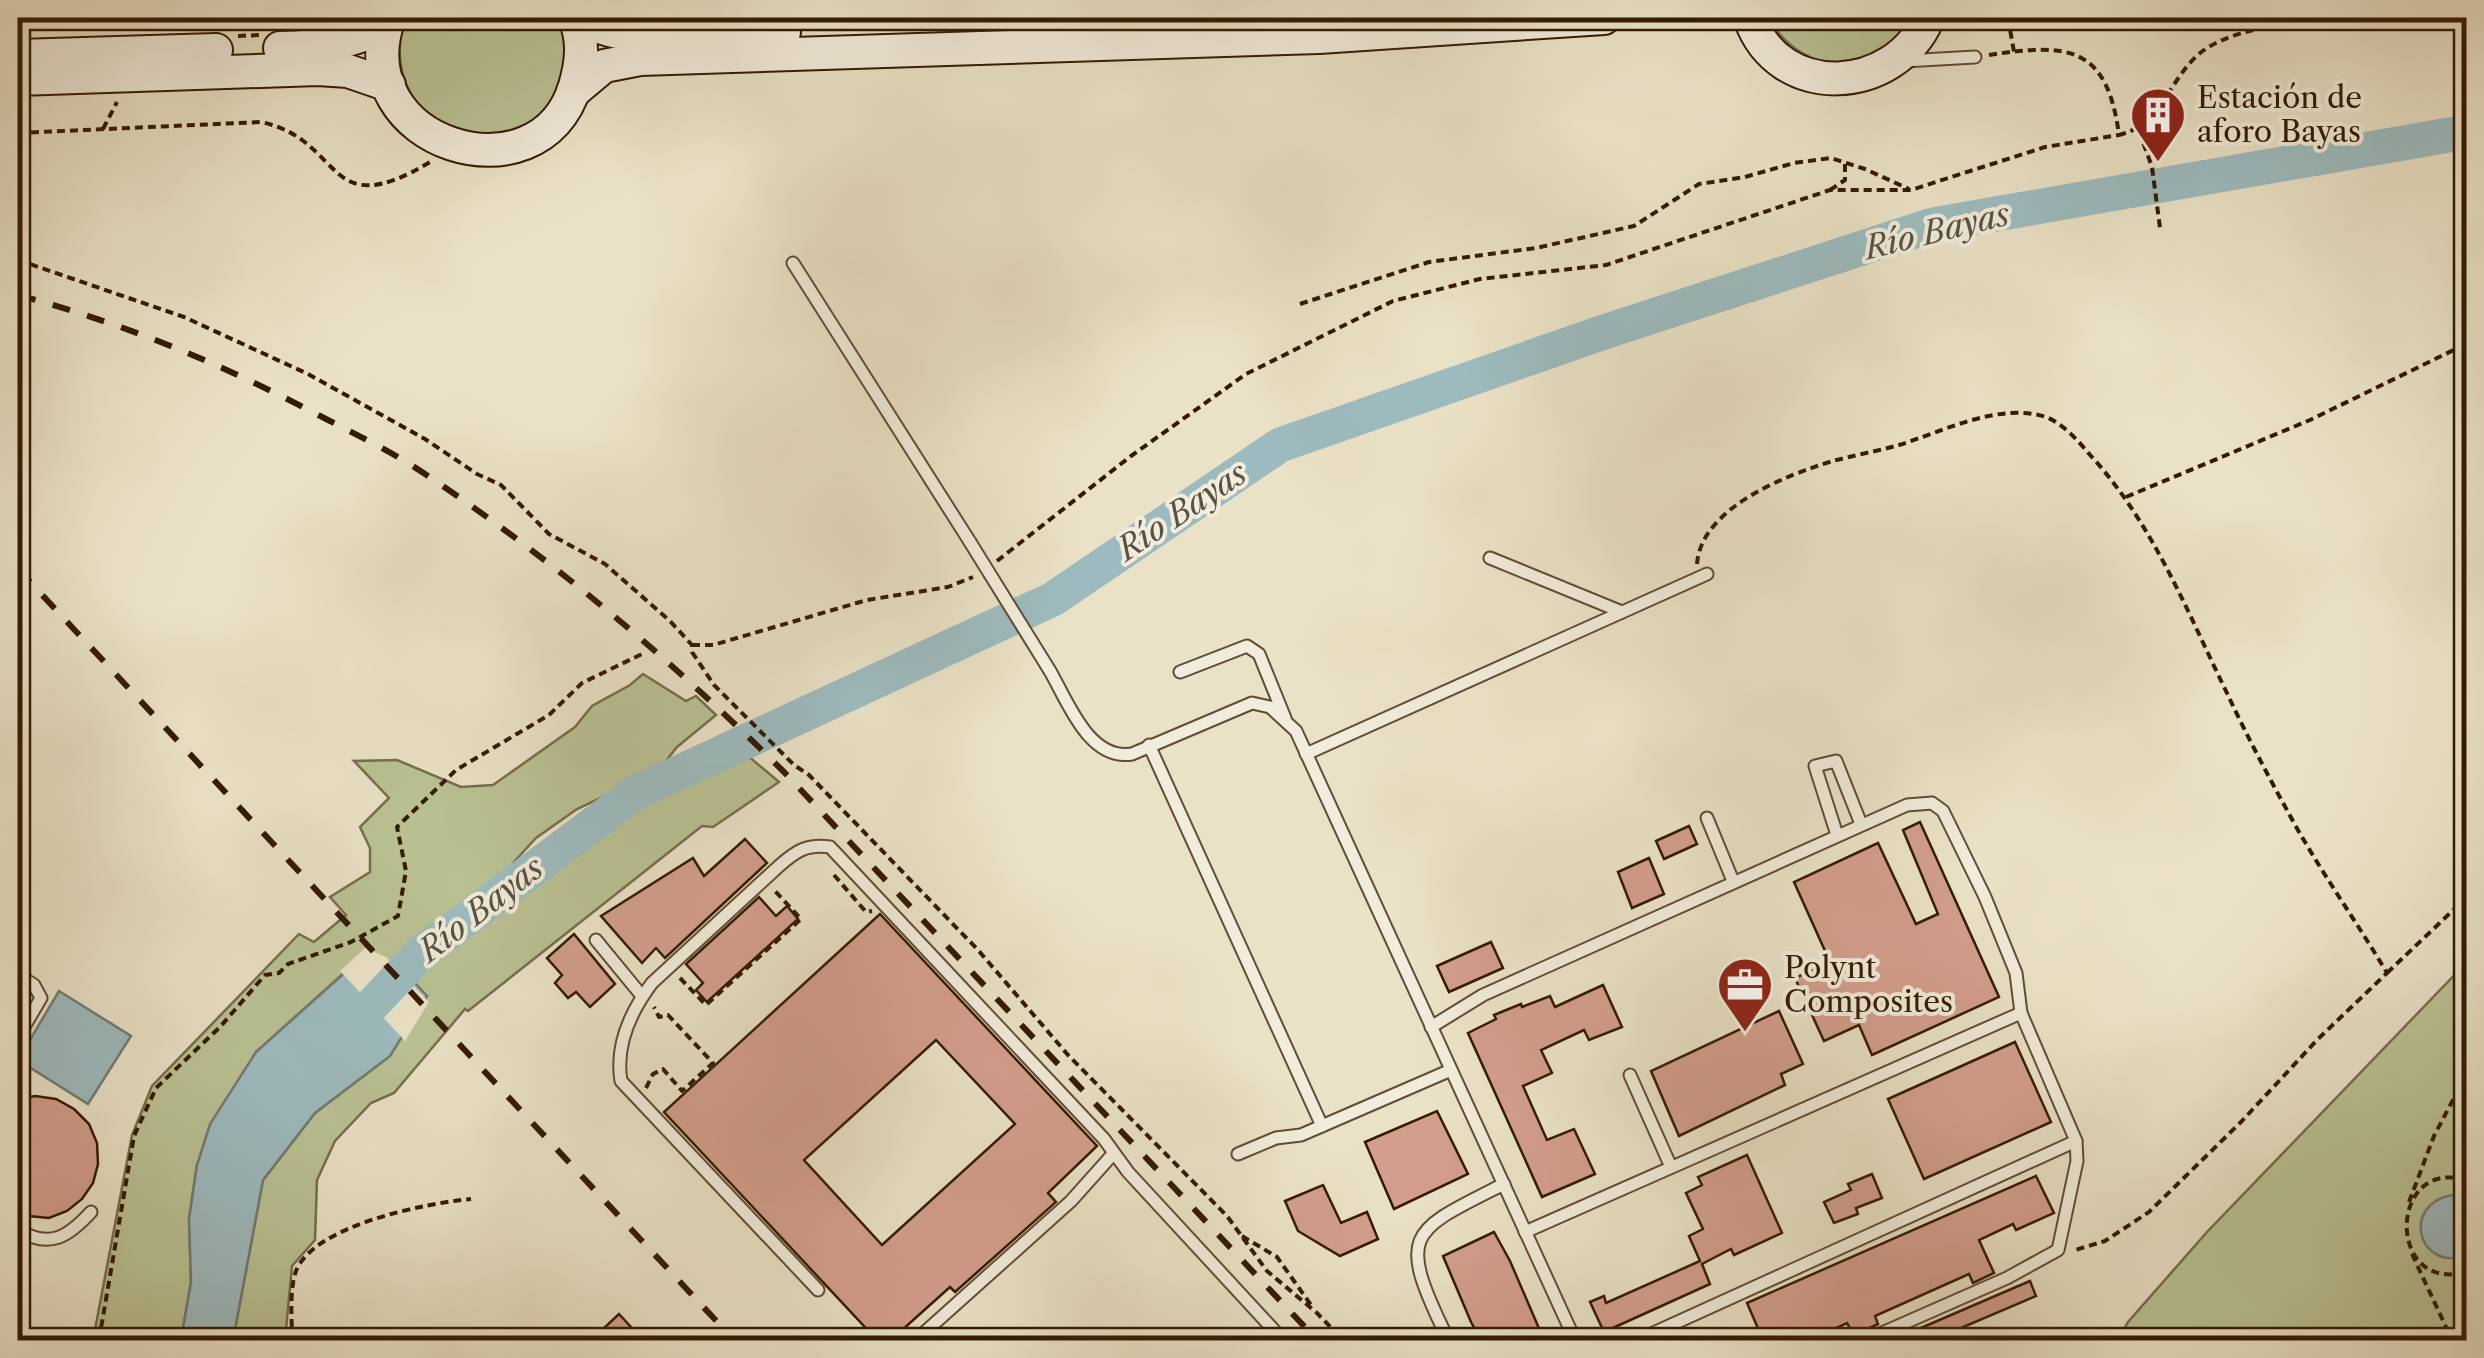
<svg xmlns="http://www.w3.org/2000/svg" width="2484" height="1358" viewBox="0 0 2484 1358" font-family="'Libre Caslon Text',serif">
	<style>
		.green { fill: #bac294; stroke: #766e4c; stroke-width: 2.5 }
		.water { fill: #9dbbbf; stroke: #737b74; stroke-width: 2.5 }
		.pier { fill: #eae2c7 }
		.lines { fill: none; stroke-linecap: round; stroke-linejoin: round }
		.river { stroke: #9dbbbf; stroke-width: 35 }
		.building { fill: #d39e8d; stroke: #331a03; stroke-width: 2.5; fill-rule: evenodd }
		.lane-casing { stroke: #614c34; stroke-width: 15 }
		.secondary-casing { stroke: #331a03; stroke-width: 36 }
		.path { stroke: #331a03; stroke-width: 4; stroke-dasharray: 8 5; stroke-linecap: butt }
		.lane { stroke: #f1ecdb; stroke-width: 11 }
		.secondary { stroke: #f1ecdb; stroke-width: 32 }
		.rail { stroke: #331a03; stroke-width: 6; stroke-dasharray: 18 18; stroke-linecap: butt }
		.lane-bridge-casing { stroke: #614c34; stroke-width: 15; stroke-linecap: butt }
		.lane-bridge { stroke: #f1ecdb; stroke-width: 11 }
		.labels { text-anchor: middle; stroke-width: 8; stroke-linejoin: round; paint-order: stroke }
		.poi-label { font-size: 30px; fill: #331a03; stroke: #f1ecdb; text-anchor: start }
		.water-label { font-size: 32px; font-style: italic; fill: #585245; stroke: #f1ecdb }
	</style>
	<rect width="100%" height="100%" fill="#eae2c7"/>
	<filter id="stains"><feTurbulence type="fractalNoise" baseFrequency=".002" numOctaves="4"/><feColorMatrix values="0 0 0 0 .2 0 0 0 0 .09 0 0 0 0 .02 0 0 0 .5 -.17"/></filter>
	<radialGradient id="worn" r=".72"><stop offset=".6" stop-color="#630" stop-opacity="0"/><stop offset="1" stop-color="#630" stop-opacity=".3"/></radialGradient>
	<g class="green">
		<path d="M 407,18 L 561,18 C 564,29 569,44 569,56 C 564,152 425,165 402,71 C 398,53 399,34 407,18 Z"/>
		<path d="M 1768,18 L 1913,18 C 1874,75 1806,81 1768,18 Z"/>
		<path d="M 643,674 L 686,701 L 696,696 L 716,715 L 677,747 L 658,771 L 577,809 L 536,838 L 513,863 L 527,873 L 562,854 L 652,795 L 748,756 L 779,782 L 713,827 L 702,826 L 468,1011 L 465,1009 L 394,1093 L 371,1103 L 335,1141 L 317,1180 L 315,1240 L 292,1266 L 285,1340 L 233,1340 L 263,1180 L 315,1113 L 390,1056 L 426,996 L 413,981 L 366,953 L 256,1052 L 197,1165 L 189,1219 L 191,1282 L 181,1340 L 93,1340 L 132,1135 L 152,1086 L 299,934 L 314,942 L 346,915 L 330,897 L 370,872 L 370,848 L 360,827 L 389,798 L 354,761 L 397,760 L 461,787 L 493,785 L 575,727 L 592,706 L 630,685 Z"/>
		<path d="M 2466,963 L 2466,1340 L 2118,1340 L 2128,1322 L 2207,1232 Z"/>
	</g>
	<g class="water">
		<path d="M 367,953 L 413,981 L 427,996 L 390,1056 L 315,1113 L 263,1180 L 233,1340 L 181,1340 L 191,1282 L 189,1219 L 197,1165 L 210,1124 L 256,1052 Z"/>
		<path d="M 59,991 L 131,1036 L 88,1104 L 18,1060 Z"/>
		<path d="M 2452,1195 L 2466,1199 L 2466,1256 C 2417,1271 2401,1204 2452,1195 Z"/>
	</g>
	<path class="pier" d="M 365,948 L 386,957 L 429,1002 L 405,1041 L 340,971 Z"/>
	<g class="lines">
		<path class="river" d="M 371,1006 L 421,953 L 635,793 L 1053,599 L 1280,445 L 1604,332 L 1933,225 L 2466,132"/>
	</g>
	<g class="building">
		<path d="M 1920,822 L 1999,997 L 1872,1055 L 1859,1025 L 1824,1041 L 1795,978 L 1830,962 L 1794,882 L 1878,843 L 1916,924 L 1938,914 L 1903,830 Z"/>
		<path d="M 1689,826 L 1697,844 L 1664,859 L 1656,841 Z"/>
		<path d="M 745,839 L 767,863 L 665,958 L 656,948 L 642,963 L 601,916 L 693,858 L 704,876 Z"/>
		<path d="M 1649,858 L 1664,894 L 1632,908 L 1618,872 Z"/>
		<path d="M 759,897 L 776,916 L 787,906 L 798,919 L 707,1002 L 696,990 L 703,983 L 686,964 Z"/>
		<path d="M 880,914 L 1097,1146 L 1048,1193 L 1056,1202 L 955,1292 L 950,1287 L 891,1340 L 877,1340 L 664,1112 ZM 936,1040 L 1015,1124 L 882,1245 L 804,1160 Z"/>
		<path d="M 574,934 L 615,984 L 590,1007 L 576,992 L 568,998 L 555,983 L 562,975 L 547,958 Z"/>
		<path d="M 1491,942 L 1503,968 L 1449,992 L 1437,966 Z"/>
		<path d="M 1603,985 L 1622,1027 L 1589,1040 L 1584,1030 L 1541,1050 L 1552,1073 L 1523,1086 L 1547,1140 L 1574,1129 L 1595,1174 L 1542,1197 L 1468,1033 L 1496,1019 L 1494,1015 L 1521,1004 L 1522,1007 L 1550,996 L 1555,1007 Z"/>
		<path d="M 1779,1011 L 1803,1064 L 1781,1074 L 1785,1085 L 1679,1136 L 1651,1071 Z"/>
		<path d="M 2015,1042 L 2051,1122 L 1924,1179 L 1888,1099 Z"/>
		<path d="M 35,1096 L 56,1099 L 74,1109 L 89,1124 L 97,1143 L 98,1164 L 93,1183 L 82,1199 L 67,1211 L 49,1218 L 18,1215 L 18,1099 Z"/>
		<path d="M 1437,1111 L 1468,1174 L 1394,1209 L 1365,1142 Z"/>
		<path d="M 1747,1155 L 1782,1233 L 1734,1255 L 1731,1249 L 1702,1264 L 1710,1284 L 1604,1332 L 1590,1302 L 1604,1296 L 1606,1303 L 1700,1261 L 1689,1236 L 1703,1229 L 1686,1193 L 1702,1185 L 1698,1177 Z"/>
		<path d="M 1872,1174 L 1882,1198 L 1856,1208 L 1858,1214 L 1834,1223 L 1824,1202 L 1851,1190 L 1848,1184 Z"/>
		<path d="M 2036,1176 L 2054,1213 L 2016,1230 L 2013,1224 L 1979,1240 L 1994,1273 L 1973,1283 L 1969,1274 L 1875,1316 L 1878,1324 L 1861,1332 L 1857,1340 L 1847,1323 L 1810,1340 L 1792,1340 L 1790,1336 L 1779,1340 L 1763,1340 L 1747,1303 Z"/>
		<path d="M 1323,1185 L 1341,1223 L 1367,1212 L 1378,1239 L 1340,1256 L 1298,1231 L 1285,1201 Z"/>
		<path d="M 1494,1232 L 1510,1261 L 1544,1340 L 1481,1340 L 1471,1322 L 1443,1256 Z"/>
		<path d="M 2030,1281 L 2036,1296 L 1933,1340 L 1893,1340 Z"/>
		<path d="M 619,1314 L 643,1340 L 615,1340 L 604,1328 Z"/>
	</g>
	<g class="lines">
		<g class="lane-casing">
			<g id="lane">
				<path d="M 1904,61 L 1975,57"/>
				<path d="M 793,263 L 970,542"/>
				<path d="M 1490,558 L 1622,612"/>
				<path d="M 1050,671 C 1068,702 1089,761 1132,754 L 1252,703 L 1270,707 L 1296,731 L 1575,1340"/>
				<path d="M 1180,672 L 1247,646 L 1259,654 L 1285,718"/>
				<path d="M 1149,745 L 1322,1126"/>
				<path d="M 1306,754 L 1707,574"/>
				<path d="M 1707,818 L 1733,881"/>
				<path d="M 1837,835 L 1815,766 L 1836,761 L 1861,824"/>
				<path d="M 596,940 L 642,996"/>
				<path d="M 18,975 L 34,985 L 41,998 L 18,1037"/>
				<path d="M 1431,1027 L 1483,995 L 1907,805 L 1932,803 L 1943,811 L 1985,897 L 2016,973 L 2021,1013 L 1525,1232"/>
				<path d="M 1630,1075 L 1671,1167"/>
				<path d="M 1238,1154 L 1276,1138 L 1301,1135 L 1451,1070"/>
				<path d="M 18,1230 C 50,1249 68,1237 91,1212"/>
				<path d="M 818,1290 L 621,1081 C 615,1045 631,1011 652,983 L 779,866 C 796,851 806,844 830,847 L 1104,1139 L 1128,1172 L 1283,1340"/>
				<path d="M 1445,1333 C 1396,1232 1411,1231 1504,1184"/>
				<path d="M 916,1340 L 1071,1201 L 1113,1154"/>
				<path d="M 1638,1340 L 2076,1141 L 2021,1013"/>
				<path d="M 1866,1340 L 2007,1278 L 2058,1250 L 2077,1161 L 2076,1141"/>
			</g>
		</g>
		<g class="secondary-casing">
			<g id="secondary">
				<path d="M 389,18 C 344,145 540,204 575,86 C 582,62 584,41 575,18"/>
				<path d="M 584,18 C 619,48 737,34 784,32"/>
				<path d="M 1750,18 C 1779,102 1895,95 1928,18"/>
				<path d="M 280,48 C 320,47 351,43 386,25"/>
				<path d="M 18,56 L 216,50"/>
				<path d="M 18,79 L 318,69 L 348,71 L 389,85"/>
				<path d="M 573,92 L 604,66 L 640,59 L 1319,37 L 1604,18"/>
			</g>
		</g>
		<g class="path">
			<path d="M 804,18 L 837,18"/>
			<path d="M 2008,18 L 2014,52"/>
			<path d="M 1626,28 L 1691,20 L 1725,27"/>
			<path d="M 238,36 L 259,35"/>
			<path d="M 1989,55 C 2068,43 2107,45 2119,135 C 2163,125 2172,70 2207,48 C 2239,28 2284,25 2321,18"/>
			<path d="M 103,129 L 117,102"/>
			<path d="M 2139,131 L 2152,167 L 2160,228"/>
			<path d="M 18,133 L 261,122 C 346,140 323,226 430,162"/>
			<path d="M 1830,190 L 1845,180 L 1845,164"/>
			<path d="M 18,260 L 184,317 L 308,374 L 425,439 L 477,474 L 501,485 L 549,534 L 605,564 L 670,621 L 692,645 L 692,652 L 714,685 L 794,765 L 809,775 L 978,950 L 1068,1055 L 1227,1216 L 1267,1271 L 1317,1313 L 1343,1340"/>
			<path d="M 1300,304 L 1429,262 L 1536,248 L 1634,226 L 1699,184 L 1745,177 L 1794,163 L 1831,158 L 1865,169 L 1909,189"/>
			<path d="M 2126,497 L 2310,420 L 2466,344"/>
			<path d="M 997,561 L 1131,456 L 1246,374 L 1393,301 L 1480,279 L 1606,265 L 1830,190 L 1911,190 L 2045,147 L 2119,135"/>
			<path d="M 1697,564 C 1701,508 1786,475 1833,461 C 1855,455 1878,451 1899,445 C 1944,431 1999,402 2046,417 C 2064,424 2079,442 2091,456 C 2153,524 2186,609 2226,691 C 2245,732 2266,772 2288,812 C 2318,868 2355,919 2387,973 L 2317,1040 L 2241,1122 L 2149,1212 L 2105,1241 L 2075,1250"/>
			<path d="M 692,645 L 713,645 L 867,600 L 948,587 L 973,577"/>
			<path d="M 834,875 L 866,912 L 872,911"/>
			<path d="M 2387,973 L 2466,898"/>
			<path d="M 680,978 L 706,1005 L 801,919 L 775,891"/>
			<path d="M 646,1088 L 653,1074 L 663,1069 L 682,1091 L 713,1063 L 668,1015 L 659,1017 L 654,1007"/>
			<path d="M 2466,1180 C 2388,1157 2386,1294 2466,1272"/>
			<path d="M 2409,1202 L 2434,1136 L 2466,1075"/>
			<path d="M 1242,1236 L 1277,1257 L 1311,1305"/>
			<path d="M 2412,1254 L 2452,1340"/>
			<path d="M 99,1340 L 134,1136 L 156,1088 L 220,1027 L 265,975 L 279,973 L 288,964 L 351,942 L 398,916 L 406,871 L 397,827 L 456,770 L 549,715 L 582,683 L 642,654"/>
			<path d="M 292,1340 C 292,1319 289,1291 296,1271 C 314,1225 427,1203 471,1199"/>
			<path d="M 1597,1340 L 1609,1336 L 1611,1340"/>
		</g>
		<use href="#lane" class="lane"/>
		<use href="#secondary" class="secondary"/>
		<g class="rail">
			<path d="M 18,295 C 129,325 224,365 326,419 C 359,436 394,453 425,474 C 555,561 674,662 785,773 L 1317,1340"/>
			<path d="M 18,569 L 734,1340"/>
		</g>
		<g class="lane-bridge-casing">
			<path id="lane-bridge" d="M 970,542 L 1050,671"/>
		</g>
		<use href="#lane-bridge" class="lane-bridge"/>
	</g>
	<defs>
		<g id="building-pin" transform="scale(2.875)"><path d="M0 17L-7.5 6A9.5 9.5 0 1 1 7.5 6Z" fill="#8f2418" stroke="#f1ecdb"/><path d="M-4-6H4V6H1V3H-1V6H-4ZM-2.5-4.3h1.7v1.8h-1.7ZM.8-4.3h1.7v1.8H.8ZM-2.5-1h1.7V.8h-1.7ZM.8-1h1.7V.8H.8Z" fill="#fff"/></g>
		<g id="office-pin" transform="scale(2.875)"><path d="M0 17L-7.5 6A9.5 9.5 0 1 1 7.5 6Z" fill="#8f2418" stroke="#f1ecdb"/><path d="M-6-3h4V-5.5h4V-3h4V5H-6ZM-1-4.5V-3h2v-1.5ZM-6 0V1H6V0Z" fill="#fff"/></g>
	</defs>
	<g fill-rule="evenodd">
		<use href="#building-pin" x="2158" y="115"/>
		<use href="#office-pin" x="1745" y="985"/>
	</g>
	<g class="labels">
		<g class="poi-label">
			<text x="2197" y="108">Estación de<tspan x="2197" dy="34">aforo Bayas</tspan></text>
			<text x="1784" y="978">Polynt<tspan x="1784" dy="34">Composites</tspan></text>
		</g>
		<g class="water-label">
			<text transform="translate(1937 231) rotate(-14)" y="11">Río Bayas</text>
			<text transform="translate(1182 511) rotate(-34)" y="11">Río Bayas</text>
			<text transform="translate(481 909) rotate(-38)" y="11">Río Bayas</text>
		</g>
	</g>
	<rect width="2484" height="1358" fill="none" stroke="#eae2c7" stroke-width="60"/>
	<rect x="20" y="20" width="2444" height="1318" fill="none" stroke="#331a03" stroke-width="5"/>
	<rect x="30" y="30" width="2424" height="1298" fill="none" stroke="#331a03" stroke-width="2.5"/>
	<rect width="100%" height="100%" filter="url(#stains)"/>
	<rect width="100%" height="100%" fill="url(#worn)"/>
</svg>
